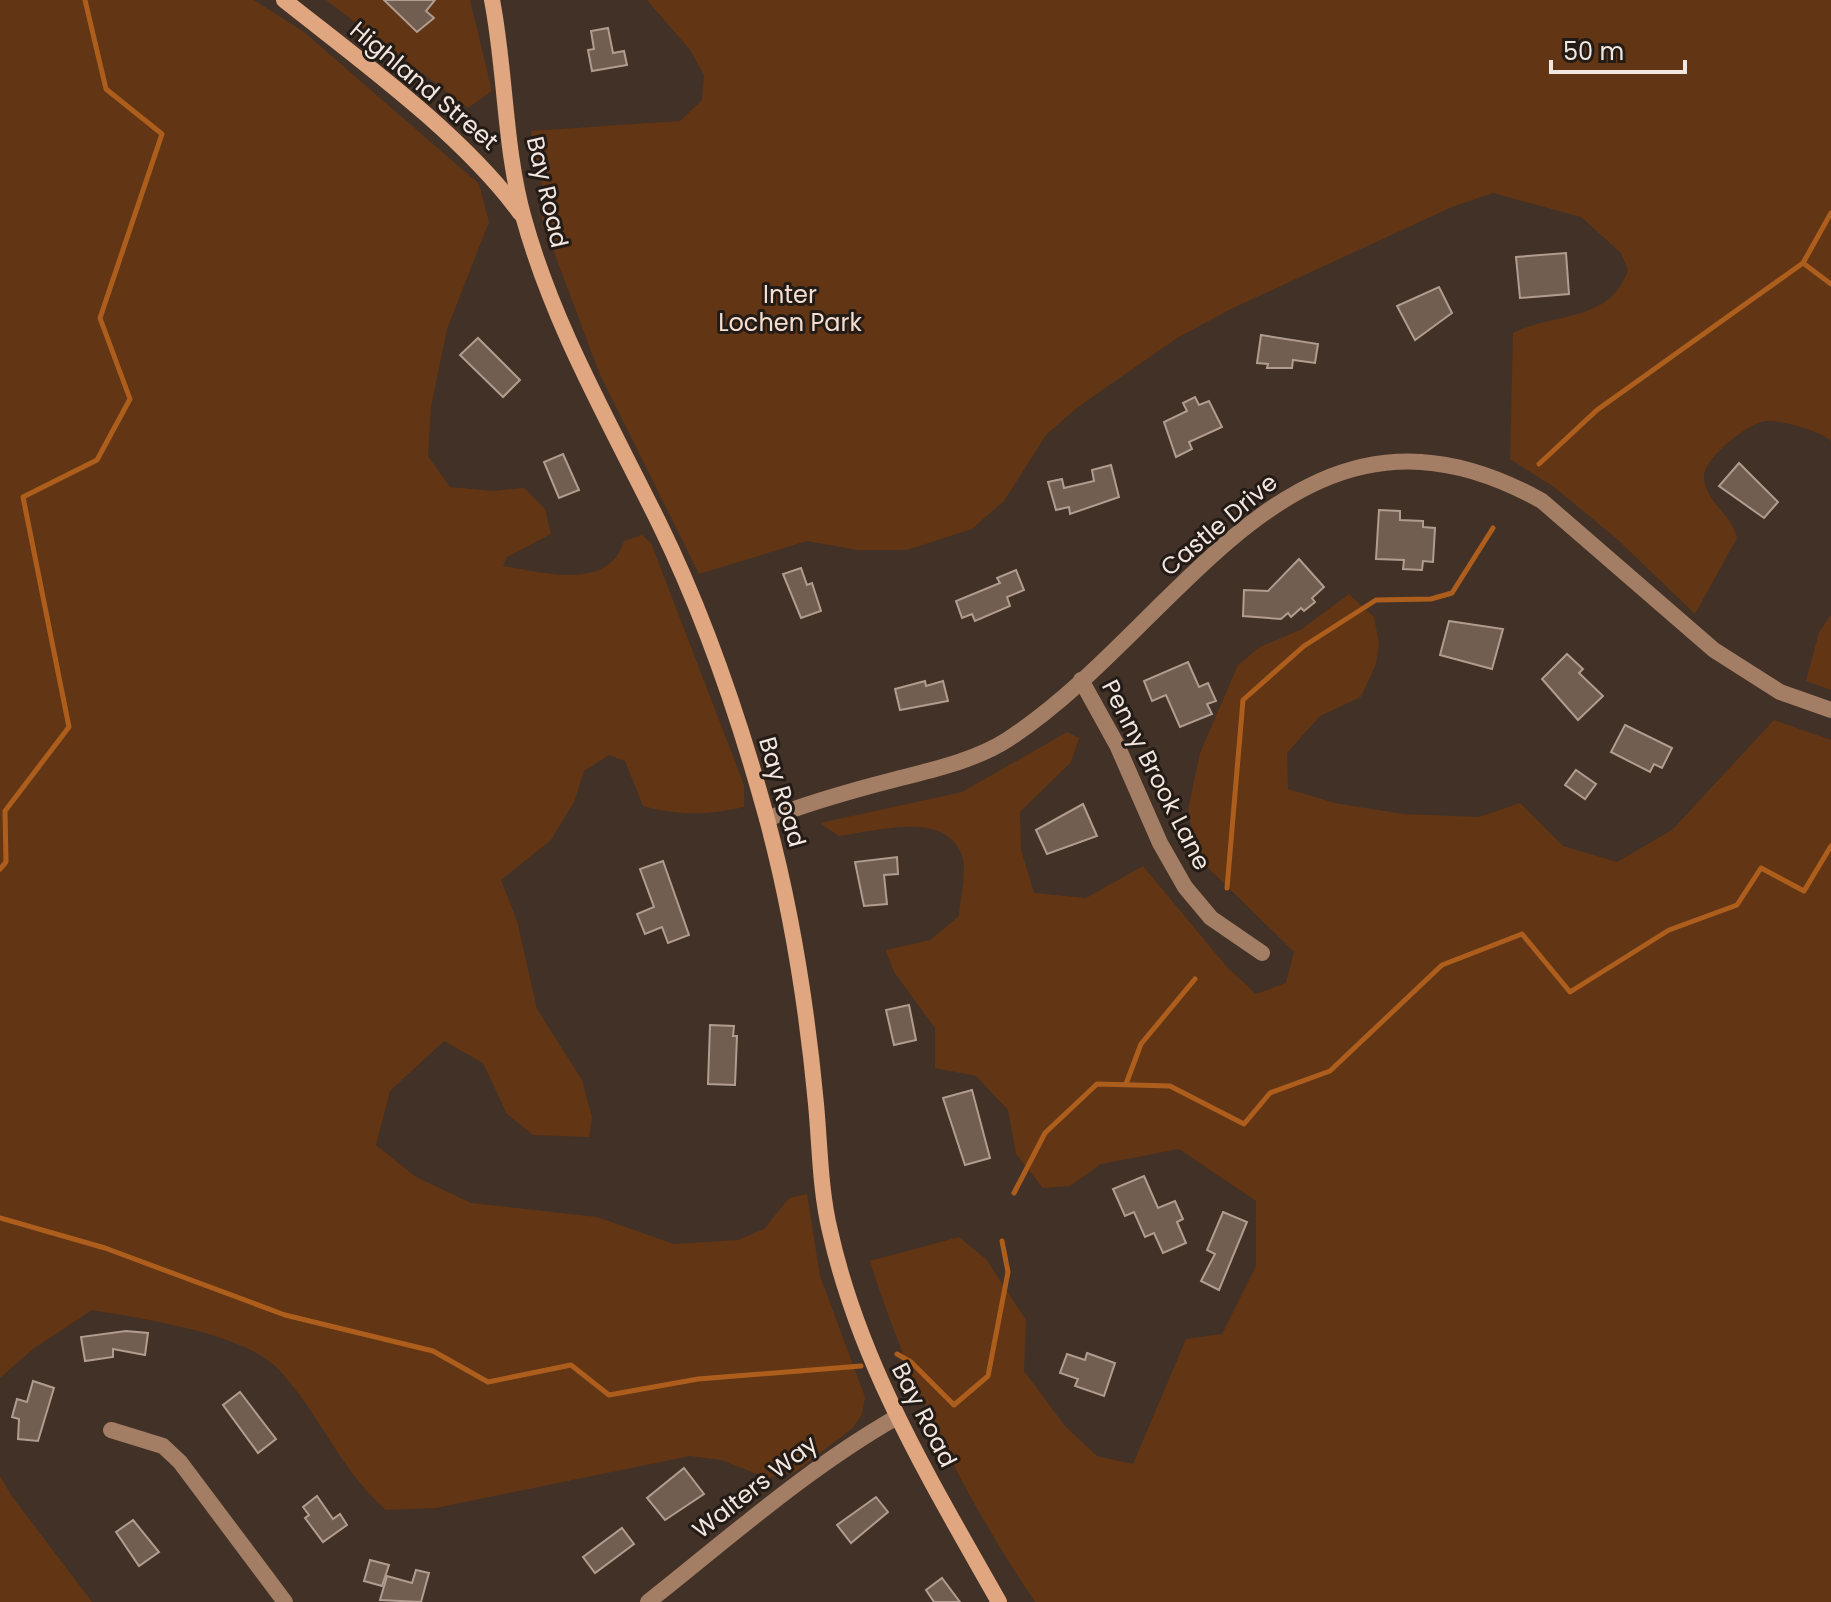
<svg xmlns="http://www.w3.org/2000/svg" width="1831" height="1602" viewBox="0 0 1831 1602" font-family="Poppins,sans-serif">
	<style>
		.green { fill: #623514 }
		.lines { fill: none; stroke-linecap: round; stroke-linejoin: round }
		.stream { stroke: #ae5e1c; stroke-width: 5 }
		.building { fill: #715e51; stroke: #b19c8f; stroke-width: 2 }
		.minor { stroke: #a37e65; stroke-width: 16 }
		.secondary { stroke: #e0a67f; stroke-width: 16 }
		.labels { text-anchor: middle; stroke-width: 6; stroke-linejoin: round; paint-order: stroke }
		.street-label { font-size: 24px; fill: #f2e6df; stroke: #231b16 }
		.park-label { font-size: 24px; fill: #f5ded0; stroke: #231b16 }
	</style>
	<rect width="100%" height="100%" fill="#423126"/>
	<g class="green">
		<path d="M 0,0 L 254,0 L 304,32 L 479,184 L 489,222 L 447,329 L 431,407 L 428,456 L 450,487 L 493,491 L 524,488 L 545,509 L 551,534 L 507,557 L 503,566 C 542,572 609,592 624,541 L 642,535 L 651,543 L 744,785 L 744,807 C 708,815 679,816 643,806 L 625,761 L 609,755 L 584,771 L 574,802 L 551,840 L 501,880 L 517,921 L 537,1009 L 582,1080 L 592,1117 L 589,1137 L 533,1135 L 507,1114 L 483,1063 L 444,1041 L 390,1091 L 376,1145 L 416,1177 L 471,1203 L 597,1217 L 674,1244 L 738,1240 L 764,1229 L 789,1198 L 807,1194 L 820,1276 L 865,1397 L 862,1414 L 853,1428 L 795,1472 L 767,1478 L 721,1460 L 690,1456 L 436,1508 L 386,1510 C 340,1470 319,1412 278,1369 C 242,1332 142,1319 92,1310 L 33,1349 L 0,1378 Z"/>
		<path d="M 326,0 L 470,0 L 492,91 L 468,108 Z"/>
		<path d="M 647,0 L 1831,0 L 1831,441 C 1820,431 1782,420 1766,421 C 1748,423 1703,458 1704,478 C 1706,502 1732,515 1737,538 L 1695,614 L 1618,540 L 1554,487 L 1510,459 L 1513,333 C 1555,312 1610,323 1628,270 L 1621,253 L 1581,217 L 1493,193 L 1452,207 L 1231,309 L 1177,338 L 1078,407 L 1046,435 L 1004,501 L 972,529 L 907,550 L 857,550 L 807,541 L 699,574 L 600,375 L 541,217 L 550,210 L 532,151 L 531,131 L 680,121 L 702,100 L 704,75 L 690,50 Z"/>
		<path d="M 1349,594 L 1374,617 L 1379,643 L 1376,664 L 1361,697 L 1320,716 L 1287,753 L 1288,789 L 1335,803 L 1403,814 L 1479,817 L 1520,803 L 1563,846 L 1617,862 L 1672,830 L 1774,720 L 1831,740 L 1831,1602 L 1035,1602 C 964,1497 908,1382 870,1261 L 959,1237 L 986,1259 L 1026,1320 L 1024,1371 L 1065,1426 L 1097,1456 L 1133,1464 L 1186,1339 L 1222,1334 L 1256,1266 L 1256,1201 L 1179,1149 L 1101,1164 L 1070,1186 L 1043,1188 L 1016,1154 L 1008,1110 L 976,1076 L 935,1068 L 935,1028 L 894,972 L 886,950 L 930,940 L 959,916 C 960,899 968,868 961,853 C 943,810 874,832 839,836 L 820,823 L 962,792 L 1067,732 L 1079,738 L 1071,762 L 1020,812 L 1021,850 L 1034,893 L 1086,898 L 1143,866 L 1227,967 L 1256,994 L 1286,983 L 1294,952 L 1197,857 L 1188,810 L 1200,753 L 1238,665 L 1260,647 L 1302,629 Z"/>
		<path d="M 1831,615 L 1831,690 L 1806,681 L 1819,632 Z"/>
		<path d="M 0,1476 L 11,1495 L 92,1602 L 0,1602 Z"/>
	</g>
	<g class="lines">
		<g class="stream">
			<path d="M 1803,263 L 1831,284"/>
			<path d="M 1539,464 L 1597,410 L 1803,263 L 1831,213"/>
			<path d="M 0,869 L 6,862 L 5,811 L 69,727 L 23,497 L 97,460 L 130,399 L 100,318 L 162,134 L 106,89 L 85,0"/>
			<path d="M 1227,888 L 1243,700 L 1304,646 L 1376,600 L 1431,599 L 1452,593 L 1493,528"/>
			<path d="M 1126,1084 L 1141,1044 L 1195,979"/>
			<path d="M 1014,1193 L 1045,1133 L 1097,1084 L 1170,1086 L 1244,1124 L 1270,1093 L 1330,1071 L 1442,965 L 1522,934 L 1570,992 L 1669,930 L 1737,905 L 1761,868 L 1804,891 L 1831,846"/>
			<path d="M 0,1218 L 105,1248 L 285,1315 L 433,1351 L 488,1382 L 571,1365 L 609,1395 L 698,1379 L 861,1366"/>
			<path d="M 897,1354 L 911,1362 L 954,1405 L 988,1376 L 1008,1272 L 1002,1241"/>
		</g>
	</g>
	<g class="building">
		<path d="M 384,0 L 435,0 L 426,11 L 434,18 L 417,32 Z"/>
		<path d="M 608,28 L 613,53 L 624,51 L 627,65 L 592,71 L 588,50 L 594,49 L 591,31 Z"/>
		<path d="M 1566,253 L 1569,294 L 1520,298 L 1516,257 Z"/>
		<path d="M 1439,287 L 1452,313 L 1415,340 L 1397,306 Z"/>
		<path d="M 1261,335 L 1318,344 L 1315,363 L 1293,360 L 1292,368 L 1267,368 L 1268,364 L 1257,363 Z"/>
		<path d="M 478,338 L 520,380 L 503,397 L 460,355 Z"/>
		<path d="M 1195,397 L 1199,405 L 1209,401 L 1222,427 L 1189,442 L 1192,449 L 1176,457 L 1164,422 L 1187,411 L 1183,403 Z"/>
		<path d="M 563,454 L 579,490 L 559,498 L 544,462 Z"/>
		<path d="M 1739,463 L 1778,502 L 1764,518 L 1719,486 Z"/>
		<path d="M 1111,465 L 1119,497 L 1070,514 L 1069,507 L 1056,510 L 1048,482 L 1062,479 L 1064,488 L 1094,481 L 1092,470 Z"/>
		<path d="M 1379,510 L 1400,511 L 1400,520 L 1423,521 L 1423,527 L 1435,528 L 1433,562 L 1423,561 L 1422,570 L 1403,569 L 1404,560 L 1376,559 Z"/>
		<path d="M 1299,559 L 1324,587 L 1312,598 L 1315,602 L 1304,611 L 1301,608 L 1291,617 L 1288,613 L 1281,619 L 1243,616 L 1244,590 L 1268,591 Z"/>
		<path d="M 801,568 L 807,585 L 812,583 L 821,611 L 801,618 L 783,574 Z"/>
		<path d="M 1016,570 L 1024,590 L 1007,597 L 1010,606 L 975,621 L 972,614 L 962,618 L 956,601 L 1000,583 L 997,578 Z"/>
		<path d="M 1449,621 L 1503,629 L 1492,669 L 1440,655 Z"/>
		<path d="M 1567,654 L 1583,669 L 1579,673 L 1603,696 L 1578,720 L 1542,679 Z"/>
		<path d="M 1188,662 L 1199,687 L 1208,683 L 1216,701 L 1207,704 L 1212,714 L 1180,727 L 1166,695 L 1152,701 L 1144,681 Z"/>
		<path d="M 925,681 L 926,686 L 943,681 L 948,701 L 900,710 L 895,689 Z"/>
		<path d="M 1625,725 L 1672,748 L 1662,768 L 1654,764 L 1650,772 L 1611,752 Z"/>
		<path d="M 1576,770 L 1596,784 L 1585,799 L 1565,785 Z"/>
		<path d="M 1083,804 L 1097,836 L 1047,854 L 1036,830 Z"/>
		<path d="M 897,857 L 898,874 L 884,875 L 887,904 L 864,906 L 855,862 Z"/>
		<path d="M 663,861 L 689,935 L 668,943 L 662,927 L 645,934 L 637,914 L 654,907 L 640,869 Z"/>
		<path d="M 909,1005 L 916,1040 L 894,1045 L 886,1010 Z"/>
		<path d="M 710,1025 L 734,1026 L 733,1036 L 737,1036 L 735,1085 L 708,1084 Z"/>
		<path d="M 972,1090 L 990,1158 L 965,1165 L 943,1098 Z"/>
		<path d="M 1144,1176 L 1158,1208 L 1175,1201 L 1183,1219 L 1177,1222 L 1186,1243 L 1163,1253 L 1154,1233 L 1145,1237 L 1134,1212 L 1125,1216 L 1113,1189 Z"/>
		<path d="M 1223,1212 L 1247,1222 L 1219,1290 L 1201,1281 L 1215,1254 L 1207,1250 Z"/>
		<path d="M 126,1331 L 148,1333 L 145,1355 L 113,1349 L 113,1357 L 85,1361 L 81,1337 Z"/>
		<path d="M 1087,1353 L 1115,1363 L 1104,1396 L 1075,1386 L 1078,1379 L 1060,1373 L 1067,1354 L 1085,1360 Z"/>
		<path d="M 33,1381 L 54,1388 L 38,1441 L 18,1439 L 19,1419 L 12,1417 L 17,1399 L 27,1402 Z"/>
		<path d="M 240,1392 L 276,1439 L 258,1453 L 223,1405 Z"/>
		<path d="M 684,1468 L 704,1494 L 665,1520 L 647,1498 Z"/>
		<path d="M 317,1496 L 333,1519 L 340,1514 L 347,1525 L 323,1542 L 305,1518 L 309,1515 L 303,1507 Z"/>
		<path d="M 876,1497 L 888,1512 L 851,1543 L 837,1525 Z"/>
		<path d="M 133,1520 L 159,1552 L 139,1566 L 116,1532 Z"/>
		<path d="M 622,1528 L 634,1544 L 595,1573 L 583,1557 Z"/>
		<path d="M 370,1560 L 389,1565 L 382,1586 L 364,1581 Z"/>
		<path d="M 416,1570 L 429,1573 L 421,1602 L 380,1600 L 387,1576 L 412,1583 Z"/>
		<path d="M 942,1578 L 960,1602 L 934,1602 L 926,1590 Z"/>
	</g>
	<g class="lines">
		<g class="minor">
			<path d="M 1081,680 L 1117,745 L 1160,843 L 1185,887 L 1211,918 L 1262,953"/>
			<path d="M 767,819 C 808,803 850,791 893,780 C 931,770 974,761 1007,740 C 1183,626 1294,362 1542,501 L 1714,650 L 1780,692 L 1831,710"/>
			<path d="M 111,1430 L 163,1446 L 180,1462 L 285,1602"/>
			<path d="M 648,1602 C 729,1538 806,1469 897,1417"/>
		</g>
		<g class="secondary">
			<path d="M 284,0 C 361,61 463,135 520,213"/>
			<path d="M 492,0 C 506,72 504,148 524,219 C 554,327 610,423 659,523 C 705,617 739,717 767,819 C 792,912 807,1008 816,1104 C 820,1146 820,1190 830,1231 C 860,1366 932,1483 999,1602"/>
		</g>
	</g>
	<g class="labels">
		<g class="street-label">
			<text transform="translate(424 86) rotate(40)" y="8">Highland Street</text>
			<text transform="translate(547 192) rotate(77)" y="8">Bay Road</text>
			<text transform="translate(1219 525) rotate(-40)" y="8">Castle Drive</text>
			<text transform="translate(1156 775) rotate(63)" y="8">Penny Brook Lane</text>
			<text transform="translate(782 792) rotate(74)" y="8">Bay Road</text>
			<text transform="translate(924 1415) rotate(63)" y="8">Bay Road</text>
			<text transform="translate(755 1487) rotate(-38)" y="8">Walters Way</text>
		</g>
		<g class="park-label">
			<text x="790" y="303">Inter<tspan x="790" dy="28">Lochen Park</tspan></text>
		</g>
	</g>
	<path d="M1551 60v12h134v-12" fill="none" stroke="#f2e6df" stroke-width="4"/>
	<text x="1563" y="60" font-size="24" fill="#f2e6df" stroke="#231b16" stroke-width="6" paint-order="stroke">50 m</text>
</svg>
